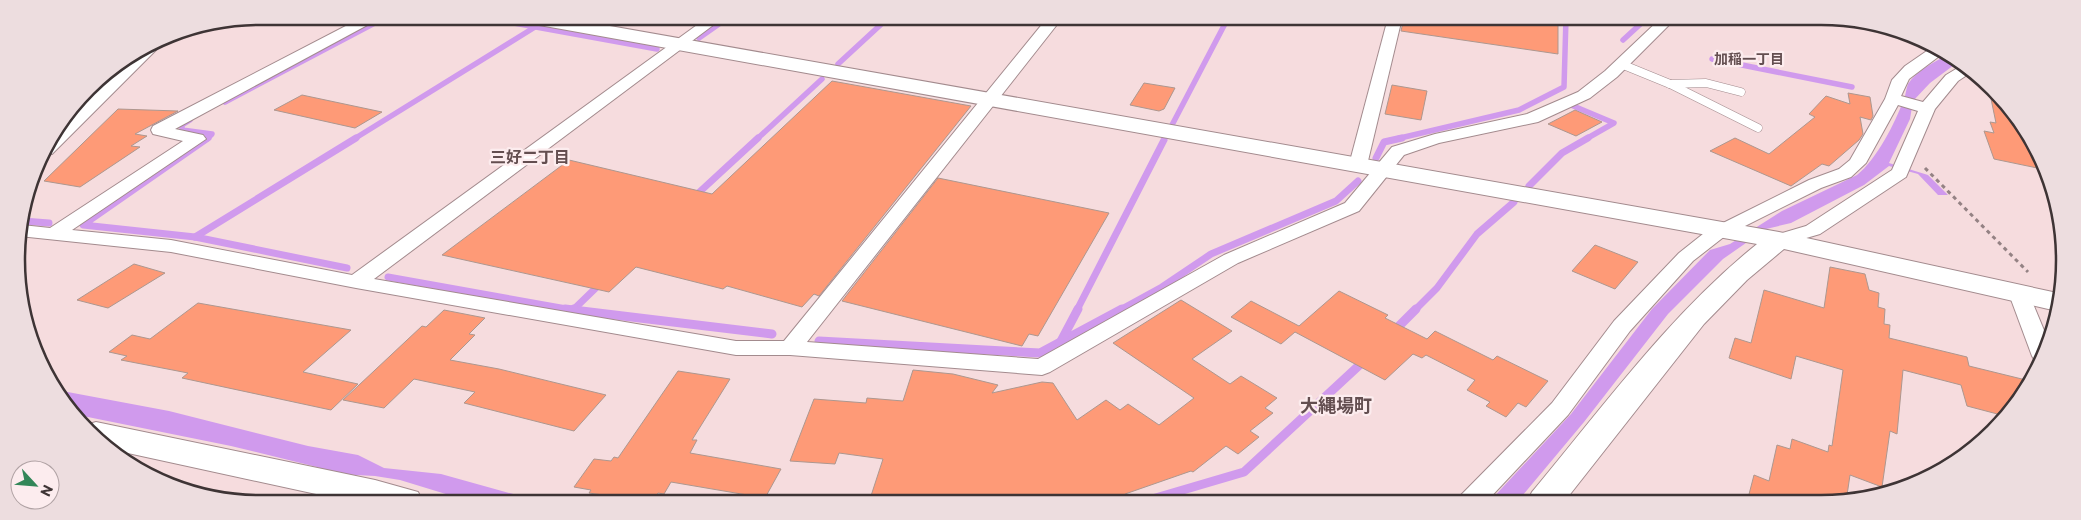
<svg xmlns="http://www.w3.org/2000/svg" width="2081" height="520" viewBox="0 0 2081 520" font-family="Commissioner,'Noto Sans JP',sans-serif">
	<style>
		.water { fill: #d09aed }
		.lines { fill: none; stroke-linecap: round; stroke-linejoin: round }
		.stream-far2 { stroke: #d09aed; stroke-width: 5.5 }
		.stream-far1 { stroke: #d09aed; stroke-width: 7 }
		.stream { stroke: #d09aed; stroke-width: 9 }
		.building { fill: #fe9a77; stroke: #ad978f }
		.lane-casing { stroke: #a38b8e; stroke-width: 9 }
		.street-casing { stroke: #a38b8e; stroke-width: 2 }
		.secondary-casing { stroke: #a38b8e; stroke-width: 2 }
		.highway-casing { stroke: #a38b8e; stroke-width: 2 }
		.path { stroke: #948284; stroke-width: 3; stroke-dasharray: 4 4; stroke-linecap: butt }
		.lane { stroke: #fff; stroke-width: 8 }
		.street { fill: #fff; fill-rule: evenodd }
		.secondary { fill: #fff; fill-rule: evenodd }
		.highway { fill: #fff; fill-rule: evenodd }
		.labels { text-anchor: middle; stroke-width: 4.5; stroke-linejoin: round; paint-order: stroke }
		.far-neighbourhood-label { font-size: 14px; font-weight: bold; fill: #634e50; stroke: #fcecee }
		.neighbourhood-label { font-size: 16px; font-weight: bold; fill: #634e50; stroke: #fcecee }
		.quarter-label { font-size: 18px; font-weight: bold; fill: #634e50; stroke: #fcecee }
		.rim { fill: none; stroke: #3e3435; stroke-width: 2.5 }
	</style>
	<rect width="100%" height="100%" fill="#f6dcde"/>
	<g class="water">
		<path d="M 1949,54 L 1958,62 L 1930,83 L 1913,101 L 1910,119 L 1889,163 L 1928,175 L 1948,195 L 1938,195 L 1918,174 L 1889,166 L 1864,185 L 1791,223 L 1766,229 L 1723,259 L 1668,314 L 1584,422 L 1517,502 L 1489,502 L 1571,414 L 1652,309 L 1710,250 L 1730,244 L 1782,211 L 1857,175 C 1877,159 1895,123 1904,99 C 1906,94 1906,89 1908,84 C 1917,70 1935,62 1949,54 Z"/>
		<path d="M 57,390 L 169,411 L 308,446 L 358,455 L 384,468 L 441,474 L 542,502 L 472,502 L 400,480 L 375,476 L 337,474 L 317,467 L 231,446 L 73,414 L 67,409 Z"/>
	</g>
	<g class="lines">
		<g class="stream-far2">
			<path d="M 480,17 L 657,49"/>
			<path d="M 699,38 L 729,17"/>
			<path d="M 1623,40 L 1647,18"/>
			<path d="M 1712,59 L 1852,87"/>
			<path d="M 838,64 L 889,17"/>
			<path d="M 225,102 L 388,16"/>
			<path d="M 1571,105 L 1614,123 L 1586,139"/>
			<path d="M 190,120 L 182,125 L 182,130 L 212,134 L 207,139"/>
			<path d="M 1172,125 L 1228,18"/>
			<path d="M 354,139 L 535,27"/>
			<path d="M 757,139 L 822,79"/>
			<path d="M 1396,139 L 1519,110 L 1564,87 L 1566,18"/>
		</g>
		<g class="stream-far1">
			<path d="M 208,138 L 83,225 L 195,237 L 347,268"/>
			<path d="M 1376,158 L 1384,142 L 1402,138"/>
			<path d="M 1529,186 L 1562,153 L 1588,138"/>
			<path d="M 693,198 L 758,138"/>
			<path d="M 23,221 L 49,223"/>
			<path d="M 195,237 L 356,138"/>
			<path d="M 388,277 L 572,310"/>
			<path d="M 573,310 L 602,282"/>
			<path d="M 1077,310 L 1164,140"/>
			<path d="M 1120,310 L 1162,287 L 1211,254 L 1336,201 L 1358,181"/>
			<path d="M 1415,310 L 1437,288 L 1477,234 L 1514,202"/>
		</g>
		<g class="stream">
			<path d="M 565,309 L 772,334"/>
			<path d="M 573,310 L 574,309"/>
			<path d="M 1394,331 L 1416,309"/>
			<path d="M 819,341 L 1040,353 L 1122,309"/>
			<path d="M 1060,343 L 1078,309"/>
			<path d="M 1142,502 L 1244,472 L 1366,359"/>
		</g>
	</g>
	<g class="building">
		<path d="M 1404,18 L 1558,18 L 1558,54 L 1401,31 Z"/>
		<path d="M 832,81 L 971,106 L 819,296 L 814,294 L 802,307 L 727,286 L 723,289 L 636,267 L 609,292 L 442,255 L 569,160 L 712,194 Z"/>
		<path d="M 1144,83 L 1175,88 L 1164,109 L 1159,111 L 1130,105 Z"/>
		<path d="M 1392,85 L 1427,91 L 1421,120 L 1385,114 Z"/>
		<path d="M 1989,89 L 2015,112 L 2042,169 L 1994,159 L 1984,131 L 1994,133 L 1990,122 L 1996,123 Z"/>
		<path d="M 1848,93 L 1870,97 L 1873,116 L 1871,120 L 1860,117 L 1863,134 L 1859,140 L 1829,166 L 1822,164 L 1791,186 L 1710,151 L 1735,138 L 1769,154 L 1815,117 L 1809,114 L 1826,96 L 1850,104 Z"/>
		<path d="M 302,95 L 382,112 L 355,128 L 274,110 Z"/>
		<path d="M 118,109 L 178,111 L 135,134 L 147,136 L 131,146 L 140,147 L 80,187 L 44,181 Z"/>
		<path d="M 1575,110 L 1602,122 L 1576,136 L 1548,124 Z"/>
		<path d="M 938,178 L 1109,213 L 1038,336 L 1029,334 L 1022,346 L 842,301 Z"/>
		<path d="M 1595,245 L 1638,262 L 1615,289 L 1572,271 Z"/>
		<path d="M 134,264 L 165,273 L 108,308 L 77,300 Z"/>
		<path d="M 1830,267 L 1865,274 L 1869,290 L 1879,293 L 1878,307 L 1885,309 L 1884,324 L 1890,325 L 1889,338 L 1967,357 L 1969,366 L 2030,381 L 2005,416 L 1967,406 L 1961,385 L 1903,370 L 1897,434 L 1890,431 L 1882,487 L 1850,475 L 1846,502 L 1747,502 L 1754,475 L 1769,481 L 1777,445 L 1790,449 L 1792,439 L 1828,452 L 1829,445 L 1832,446 L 1843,370 L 1796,356 L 1791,379 L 1729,358 L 1735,338 L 1751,343 L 1764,290 L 1824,308 Z"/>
		<path d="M 1339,291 L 1388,315 L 1385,318 L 1427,339 L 1435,331 L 1493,360 L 1497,356 L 1548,381 L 1526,407 L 1518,403 L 1506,417 L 1486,406 L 1490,402 L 1467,390 L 1475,380 L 1426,355 L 1422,358 L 1413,354 L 1385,380 L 1295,332 L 1281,344 L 1231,317 L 1251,301 L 1299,326 Z"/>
		<path d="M 1181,300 L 1232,331 L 1192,359 L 1230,384 L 1241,376 L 1277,398 L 1265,408 L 1273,413 L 1250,431 L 1259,437 L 1238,454 L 1226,446 L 1193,472 L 1191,471 L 1125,494 L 1131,502 L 869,502 L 883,459 L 839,453 L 835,464 L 790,461 L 814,399 L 866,403 L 867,398 L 903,401 L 913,370 L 953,374 L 998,385 L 992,393 L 1042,382 L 1053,383 L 1077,420 L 1106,400 L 1120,410 L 1128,404 L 1159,425 L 1194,398 L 1113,343 Z"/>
		<path d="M 198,303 L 351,330 L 303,372 L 358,384 L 331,410 L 182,378 L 188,373 L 121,360 L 127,356 L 109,352 L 132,335 L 150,339 Z"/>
		<path d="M 444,310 L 485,318 L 469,334 L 475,335 L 450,360 L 499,369 L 606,395 L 574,431 L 464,403 L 475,392 L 414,379 L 384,408 L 343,400 L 422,326 L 426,327 Z"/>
		<path d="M 678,371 L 730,379 L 692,440 L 697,440 L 690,453 L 781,469 L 765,498 L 671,482 L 664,494 L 658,493 L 652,502 L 589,493 L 591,490 L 574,487 L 594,459 L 611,461 L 614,457 L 618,458 Z"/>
	</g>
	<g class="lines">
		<g class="lane-casing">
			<g id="lane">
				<path d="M 1621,64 L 1670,84 L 1758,128"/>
				<path d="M 1670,84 L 1706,83 L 1741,92"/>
			</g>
		</g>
		<g class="street-casing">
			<g id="street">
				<path d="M 365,16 L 384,16 L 175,129 L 203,135 L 206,139 L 72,230 L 171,240 L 352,275 L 708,17 L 724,17 L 374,279 L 736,341 L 784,341 L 1048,17 L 1063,17 L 807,342 L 1038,359 L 1224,255 L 1345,203 L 1392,147 L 1435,134 L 1527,114 L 1578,92 L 1605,71 L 1661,18 L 1676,18 L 1617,77 L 1590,98 L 1538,122 L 1439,143 L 1404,155 L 1359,211 L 1238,263 L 1050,372 L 1042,375 L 790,355 L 736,355 L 356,288 L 171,252 L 19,236 L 22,225 L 50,228 L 183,141 L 153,134 L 151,130 L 153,126 Z"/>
				<path d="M 1388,18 L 1402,18 L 1367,165 L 1364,169 L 1352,169 L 1349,165 Z"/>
				<path d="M 1934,46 L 1946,51 L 1909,79 L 1901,96 L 1923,102 L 1946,75 L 1961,66 L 1970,73 L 1958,81 L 1935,109 L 1906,177 L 1820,234 L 1779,246 L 1772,244 L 1769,240 L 1772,236 L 1806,226 L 1892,170 L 1918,111 L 1898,105 L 1866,163 L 1851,177 L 1821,188 L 1725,236 L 1693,261 L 1630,331 L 1568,415 L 1486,502 L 1457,502 L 1461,495 L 1552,403 L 1614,321 L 1679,253 L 1713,226 L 1721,224 L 1809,180 L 1839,169 L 1850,160 L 1885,99 L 1892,80 L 1905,66 Z"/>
				<path d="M 2019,287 L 2026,289 L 2029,294 L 2048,340 L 2041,363 L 2035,361 L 2032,356 L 2009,294 L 2012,289 Z"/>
			</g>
		</g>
		<g class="secondary-casing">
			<g id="secondary">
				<path d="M 518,17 L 559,17 L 1779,232 L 2062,294 L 2057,311 L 1784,249 L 1747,280 L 1704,324 L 1564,502 L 1527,502 L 1532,492 C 1603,407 1670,314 1757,244 L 528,23 L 521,21 Z"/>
				<path d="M 96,422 L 375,480 L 418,492 L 423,502 L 353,502 L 114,450 L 86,425 Z"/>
			</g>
		</g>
		<g class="highway-casing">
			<path id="highway" d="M 157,41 L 160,45 L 157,49 L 52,154 L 41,155 L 82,99 L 116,66 Z"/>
		</g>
		<path class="path" d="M 1925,168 L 2028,272"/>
		<use href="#lane" class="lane"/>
		<use href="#street" class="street"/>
		<use href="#secondary" class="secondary"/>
		<use href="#highway" class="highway"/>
	</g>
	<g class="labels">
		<g class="far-neighbourhood-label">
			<text x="1749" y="64">加稲一丁目</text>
		</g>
		<g class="neighbourhood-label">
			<text x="530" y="163">三好二丁目</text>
		</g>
		<g class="quarter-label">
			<text x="1336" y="412">大縄場町</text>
		</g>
	</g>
	<path d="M0 0H2081V520H0ZM260 25H1821A235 235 0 0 1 2056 260V260A235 235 0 0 1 1821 495H260A235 235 0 0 1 25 260V260A235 235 0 0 1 260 25Z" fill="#eddddf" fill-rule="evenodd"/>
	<path class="rim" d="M260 25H1821A235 235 0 0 1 2056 260V260A235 235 0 0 1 1821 495H260A235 235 0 0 1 25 260V260A235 235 0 0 1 260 25Z"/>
	<g transform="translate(35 485) rotate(116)"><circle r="24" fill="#fcecee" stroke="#b0a2a4"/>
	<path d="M0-4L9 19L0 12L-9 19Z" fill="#328658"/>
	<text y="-8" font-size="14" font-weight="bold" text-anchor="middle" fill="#3e3435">N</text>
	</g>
</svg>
